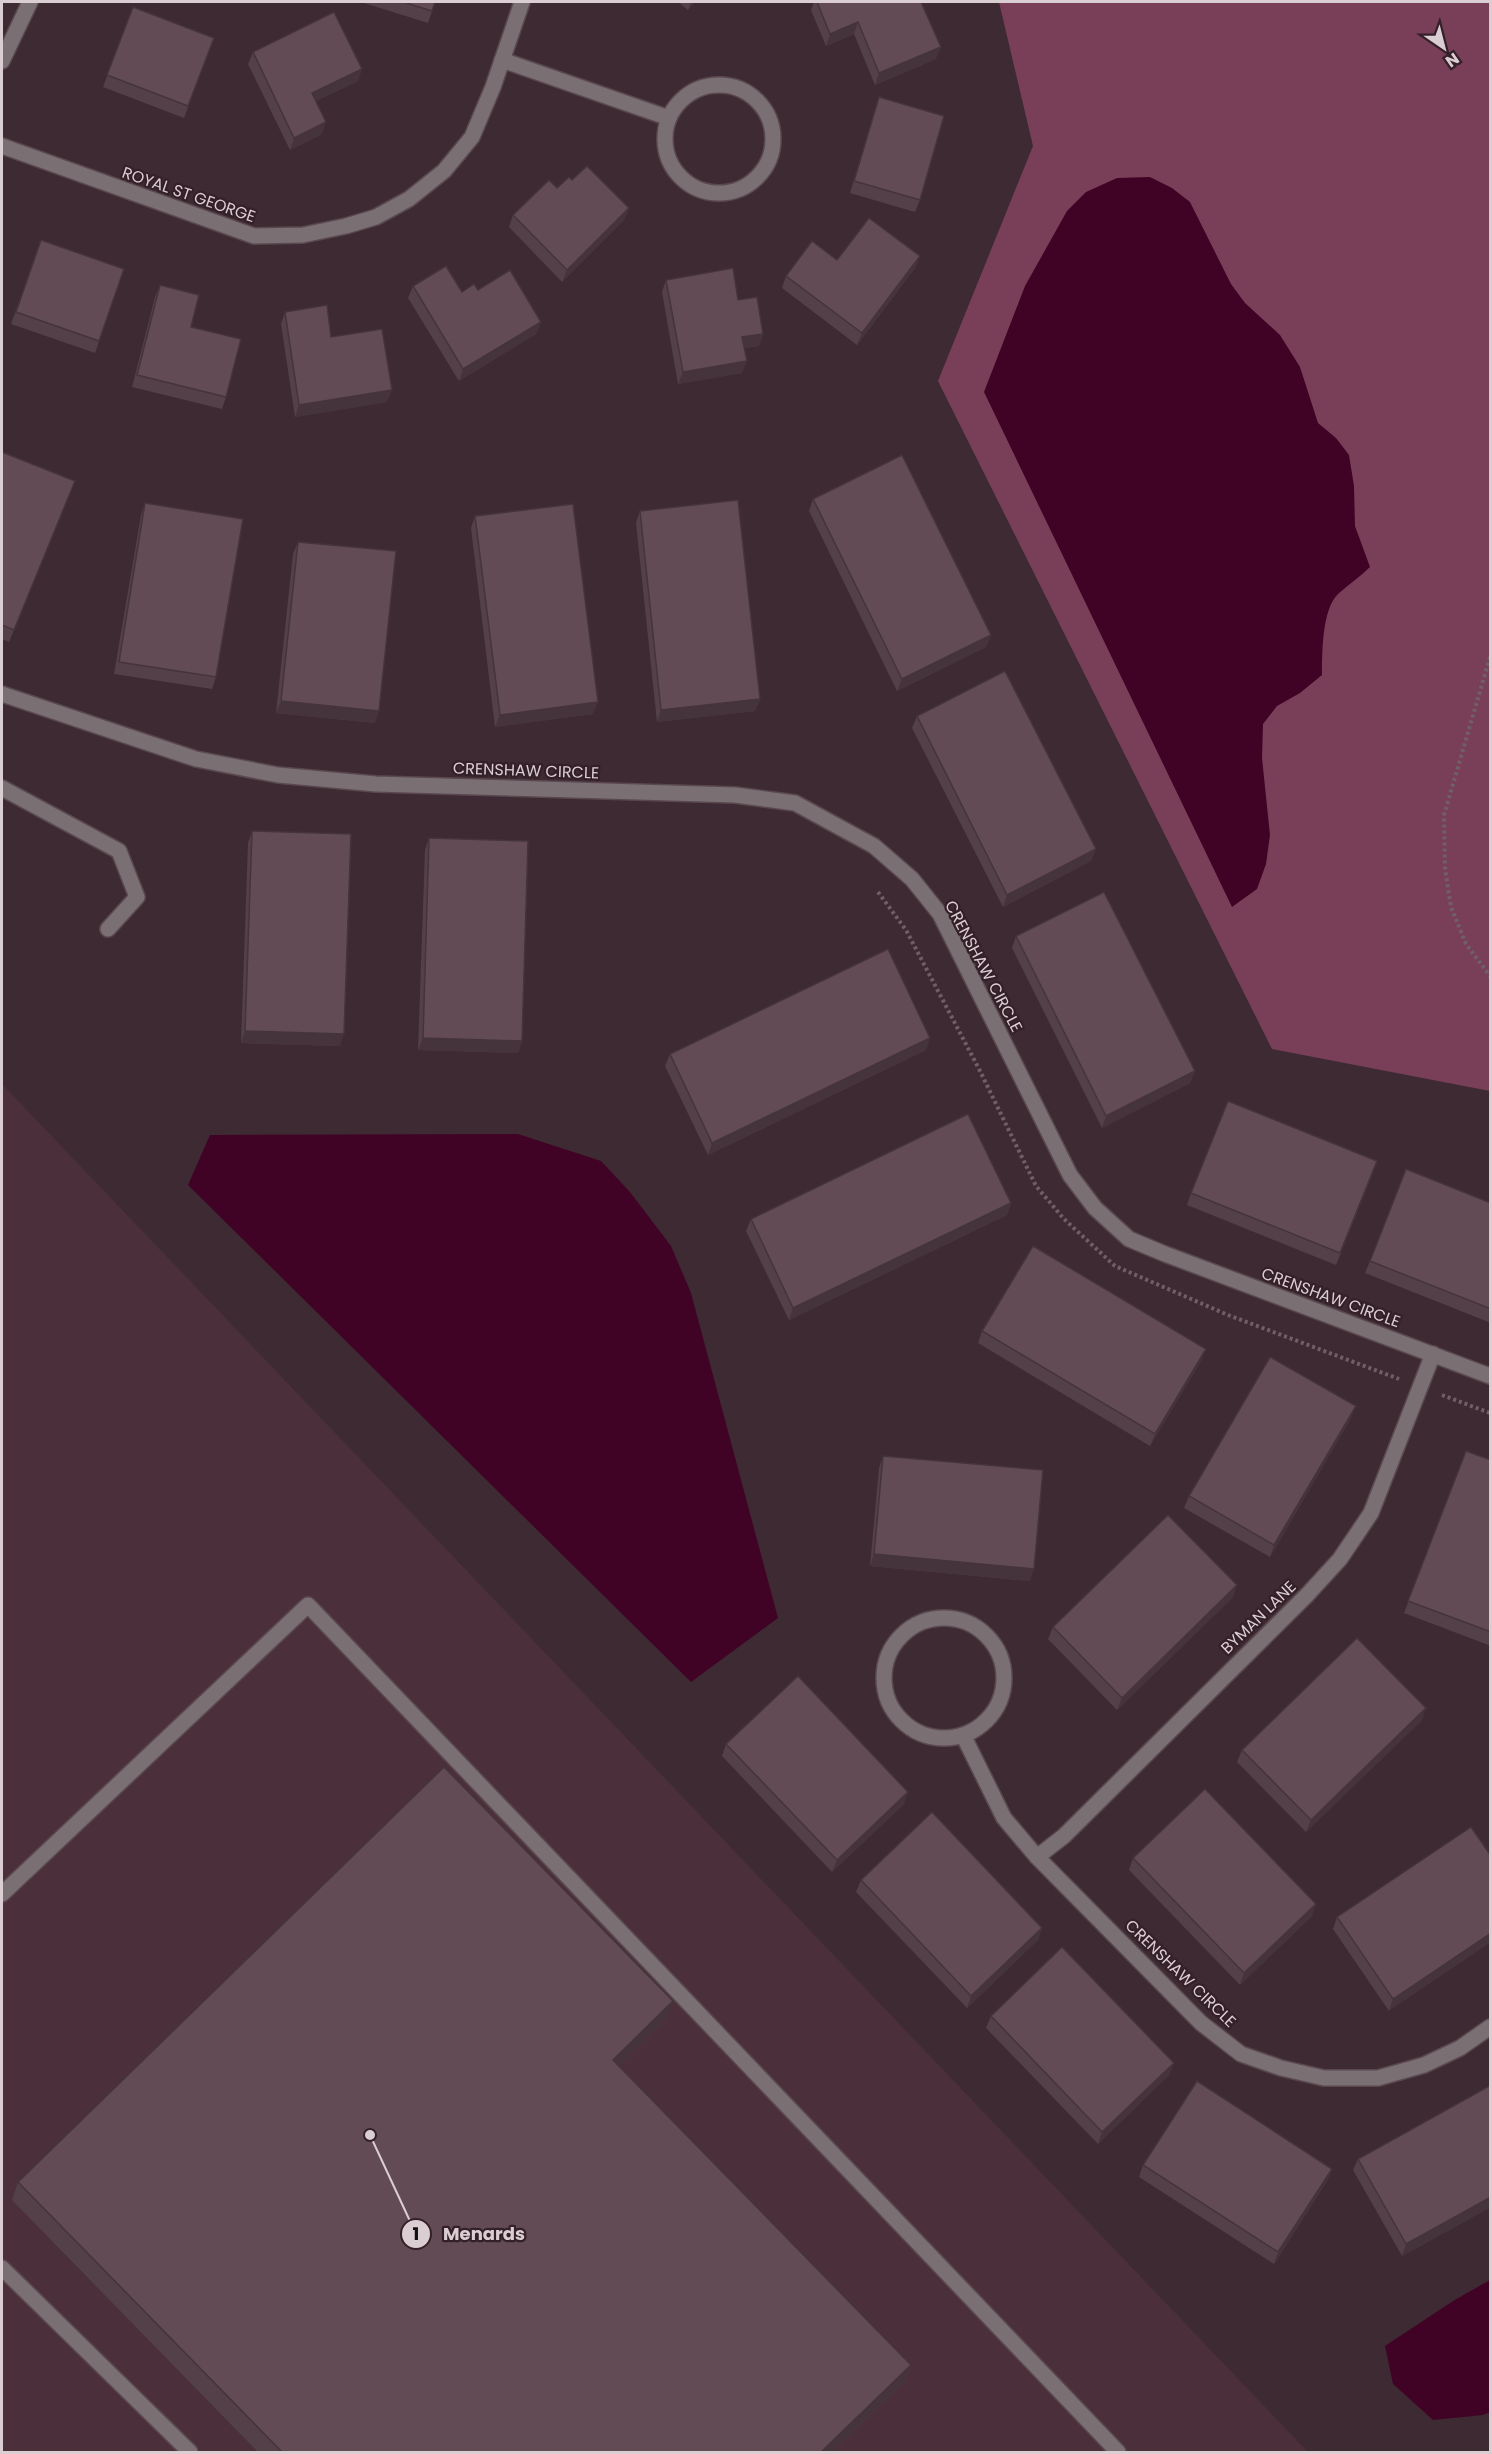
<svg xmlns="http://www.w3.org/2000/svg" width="1492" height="2454" viewBox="0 0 1492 2454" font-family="Poppins,sans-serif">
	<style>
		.built { fill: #4b303b }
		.green { fill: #793f59 }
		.water { fill: #410325 }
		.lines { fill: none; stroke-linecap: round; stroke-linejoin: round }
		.minor-casing { stroke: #5a484f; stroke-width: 18 }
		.path { stroke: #715f66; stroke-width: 4; stroke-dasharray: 3 3; stroke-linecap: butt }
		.minor { stroke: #7a6f73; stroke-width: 15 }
		.wall { fill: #544048 }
		.shaded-wall { fill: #45343b }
		.building { fill: #624b54; stroke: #45343b; stroke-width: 1.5 }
		.labels { text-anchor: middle; stroke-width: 4.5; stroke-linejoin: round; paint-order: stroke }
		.street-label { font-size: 16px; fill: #dbced3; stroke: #342028 }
		.leader { fill: none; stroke: #dbced3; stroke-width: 2 }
		.callout-dot { fill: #dbced3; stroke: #342028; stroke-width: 2 }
		.mark-label { font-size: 18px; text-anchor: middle; font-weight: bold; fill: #111 }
		.callout-label { font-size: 18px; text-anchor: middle; font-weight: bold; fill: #dbced3; stroke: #342028; stroke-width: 4.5; stroke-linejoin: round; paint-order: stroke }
	</style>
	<rect width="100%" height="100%" fill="#3e2a32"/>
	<path class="built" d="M 2,1084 L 1308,2452 L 2,2452 Z"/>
	<path class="green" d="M 999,2 L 1490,2 L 1490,1091 L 1272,1049 L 938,381 L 1033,146 Z"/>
	<g class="water">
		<path d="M 1150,177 L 1172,188 L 1190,202 L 1231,284 L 1245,303 L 1280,335 L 1300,367 L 1318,423 L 1336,438 L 1349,455 L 1354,486 L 1355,526 L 1370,567 C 1360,577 1349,584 1338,594 C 1322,609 1322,654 1322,675 L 1300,693 L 1277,706 L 1263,724 L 1262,758 L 1270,835 L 1266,864 L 1257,889 L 1232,907 L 984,392 L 1025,286 L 1067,211 L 1086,192 L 1117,178 Z"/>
		<path d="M 518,1134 L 601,1161 L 630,1192 L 671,1246 L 691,1293 L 778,1618 L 691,1682 L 188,1185 L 210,1135 Z"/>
		<path d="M 1490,2280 L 1490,2412 L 1483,2415 L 1433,2420 L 1393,2384 L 1385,2346 L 1453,2301 Z"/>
	</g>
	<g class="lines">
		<g class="minor-casing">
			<g id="minor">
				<path d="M 502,60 L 669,118"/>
				<path d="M 2,61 L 30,2"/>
				<circle cx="719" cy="139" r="54"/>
				<path d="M 2,146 L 254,236 L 303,235 L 346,226 L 376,217 L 409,199 L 444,171 L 472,137 L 493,87 L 522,2"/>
				<path d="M 2,694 L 196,759 L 278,775 L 376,784 L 735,795 L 795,803 L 874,846 L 912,879 L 940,914 L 1070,1175 L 1095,1208 L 1129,1239 L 1165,1254 L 1490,1376"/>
				<path d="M 2,788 L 119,851 L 137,897 L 108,929"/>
				<circle cx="944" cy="1678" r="60"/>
				<path d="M 963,1735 L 1004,1818 L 1037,1857 L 1201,2023 L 1241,2054 L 1281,2068 L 1324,2078 L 1378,2078 L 1424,2065 L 1460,2048 L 1490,2027"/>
				<path d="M 1037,1857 L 1064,1836 L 1307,1595 L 1340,1559 L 1371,1513 L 1433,1354"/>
				<path d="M 2,1894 L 308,1605 L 1118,2452"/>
				<path d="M 2,2268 L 190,2452"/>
			</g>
		</g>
		<g class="path">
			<path d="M 1490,657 L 1444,815 L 1445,869 L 1451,907 L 1466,944 L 1490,976"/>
			<path d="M 878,892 L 906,930 L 979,1069 L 1036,1186 L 1064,1219 L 1115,1266 L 1228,1315 L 1399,1379"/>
			<path d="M 1442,1395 L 1490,1413"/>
		</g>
		<use href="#minor" class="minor"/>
	</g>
	<g class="wall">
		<path d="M 361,2 L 435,2 L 428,23 Z"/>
		<path d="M 678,2 L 695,2 L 688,10 Z"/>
		<path d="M 814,2 L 921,2 L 936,59 L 875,85 L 854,34 L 826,46 L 811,10 Z"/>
		<path d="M 133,7 L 214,38 L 184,118 L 103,87 Z"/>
		<path d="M 253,52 L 358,81 L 316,101 L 322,134 L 290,150 L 248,64 Z"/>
		<path d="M 879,97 L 920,200 L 915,212 L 850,193 Z"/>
		<path d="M 572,180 L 629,208 L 624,220 L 562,282 L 509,227 L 513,215 Z"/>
		<path d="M 41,240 L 124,269 L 95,353 L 11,324 Z"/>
		<path d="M 920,256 L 915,268 L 857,345 L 782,288 L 786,276 Z"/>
		<path d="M 666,280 L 738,300 L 763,334 L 759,346 L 744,348 L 742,373 L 678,384 L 662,292 Z"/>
		<path d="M 160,285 L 191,327 L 226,397 L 222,409 L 132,387 L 155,297 Z"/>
		<path d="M 413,286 L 462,292 L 478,290 L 541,322 L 536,334 L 459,381 L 408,298 Z"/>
		<path d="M 285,312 L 331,337 L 387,402 L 295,417 L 281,324 Z"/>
		<path d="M 2,452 L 75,481 L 9,642 L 2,639 Z"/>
		<path d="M 813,499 L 991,635 L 986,647 L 897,691 L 809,511 Z"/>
		<path d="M 145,503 L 216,677 L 212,689 L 114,674 L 141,515 Z"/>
		<path d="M 640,511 L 760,699 L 755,711 L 657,722 L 636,523 Z"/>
		<path d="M 475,516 L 593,714 L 495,727 L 471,528 Z"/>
		<path d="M 298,542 L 375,723 L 276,713 L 293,554 Z"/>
		<path d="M 917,716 L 1096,849 L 1091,861 L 1003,907 L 912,728 Z"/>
		<path d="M 252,831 L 340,1046 L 241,1043 L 248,843 Z"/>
		<path d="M 429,838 L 522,1041 L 518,1053 L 418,1050 L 425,850 Z"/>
		<path d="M 1016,936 L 1195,1071 L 1190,1083 L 1102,1128 L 1012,948 Z"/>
		<path d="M 926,1050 L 708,1155 L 665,1066 L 670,1054 Z"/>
		<path d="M 1373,1173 L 1336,1265 L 1187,1205 L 1191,1193 Z"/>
		<path d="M 1011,1203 L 1007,1215 L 789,1320 L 746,1231 L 751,1219 Z"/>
		<path d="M 1491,1203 L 1491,1323 L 1365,1273 L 1370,1261 Z"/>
		<path d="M 982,1331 L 1201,1361 L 1150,1446 L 978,1343 Z"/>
		<path d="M 1351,1418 L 1270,1557 L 1184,1508 L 1189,1496 Z"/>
		<path d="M 1466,1451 L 1491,1460 L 1491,1646 L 1404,1613 Z"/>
		<path d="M 883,1456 L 1030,1581 L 870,1566 L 879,1468 Z"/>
		<path d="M 1233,1597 L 1117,1710 L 1048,1639 L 1053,1627 Z"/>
		<path d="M 1422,1720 L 1306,1832 L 1237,1762 L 1242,1750 Z"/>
		<path d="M 726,1744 L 904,1804 L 832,1872 L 722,1756 Z"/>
		<path d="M 1491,1856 L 1389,2011 L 1333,1929 L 1337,1917 Z"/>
		<path d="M 1133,1858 L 1312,1916 L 1240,1985 L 1129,1870 Z"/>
		<path d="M 861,1880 L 1042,1928 L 1038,1940 L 967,2008 L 856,1892 Z"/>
		<path d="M 673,2001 L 666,2019 L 618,2066 L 911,2365 L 904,2382 L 832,2452 L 258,2452 L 12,2200 L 18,2182 Z"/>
		<path d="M 991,2016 L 1174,2063 L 1169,2075 L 1098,2144 L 986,2028 Z"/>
		<path d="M 1491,2085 L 1491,2207 L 1402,2256 L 1353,2170 L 1358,2159 Z"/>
		<path d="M 1143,2165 L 1332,2169 L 1327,2181 L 1274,2264 L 1139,2177 Z"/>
	</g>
	<g class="shaded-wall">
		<path d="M 691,2 L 695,2 L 688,10 Z"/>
		<path d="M 858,22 L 854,34 L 826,46 L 830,34 Z"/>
		<path d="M 941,47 L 936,59 L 875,85 L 879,73 Z"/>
		<path d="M 362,69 L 358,81 L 308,105 L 312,93 Z"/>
		<path d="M 326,122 L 322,134 L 290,150 L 294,138 Z"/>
		<path d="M 629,208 L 624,220 L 562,282 L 567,270 Z"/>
		<path d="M 920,256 L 915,268 L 857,345 L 862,333 Z"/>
		<path d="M 541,322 L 536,334 L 459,381 L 463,369 Z"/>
		<path d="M 763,334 L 759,346 L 738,349 L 742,337 Z"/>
		<path d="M 747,361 L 742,373 L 678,384 L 683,372 Z"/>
		<path d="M 392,390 L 387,402 L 295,417 L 299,405 Z"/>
		<path d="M 991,635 L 986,647 L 897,691 L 902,679 Z"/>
		<path d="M 760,699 L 755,711 L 657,722 L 661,710 Z"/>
		<path d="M 281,701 L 379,711 L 375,723 L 276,713 Z"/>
		<path d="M 598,702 L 593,714 L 495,727 L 500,715 Z"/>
		<path d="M 1096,849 L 1091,861 L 1003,907 L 1007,895 Z"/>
		<path d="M 245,1031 L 344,1034 L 340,1046 L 241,1043 Z"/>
		<path d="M 423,1038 L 522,1041 L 518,1053 L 418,1050 Z"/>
		<path d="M 930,1038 L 926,1050 L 708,1155 L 712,1143 Z"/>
		<path d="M 1195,1071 L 1190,1083 L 1102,1128 L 1106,1116 Z"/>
		<path d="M 1011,1203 L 1007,1215 L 789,1320 L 793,1308 Z"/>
		<path d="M 1206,1349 L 1201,1361 L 1150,1446 L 1155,1434 Z"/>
		<path d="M 1356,1406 L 1351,1418 L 1270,1557 L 1274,1545 Z"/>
		<path d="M 874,1554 L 1034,1569 L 1030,1581 L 870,1566 Z"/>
		<path d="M 1237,1585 L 1233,1597 L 1117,1710 L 1122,1698 Z"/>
		<path d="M 1426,1708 L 1422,1720 L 1306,1832 L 1311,1820 Z"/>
		<path d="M 908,1792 L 904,1804 L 832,1872 L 837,1860 Z"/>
		<path d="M 1316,1904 L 1312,1916 L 1240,1985 L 1244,1973 Z"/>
		<path d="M 1042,1928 L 1038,1940 L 967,2008 L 971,1996 Z"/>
		<path d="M 1491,1933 L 1491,1942 L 1389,2011 L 1393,1999 Z"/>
		<path d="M 673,2001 L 666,2019 L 606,2078 L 613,2060 Z"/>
		<path d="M 1174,2063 L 1169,2075 L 1098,2144 L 1102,2132 Z"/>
		<path d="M 1332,2169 L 1327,2181 L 1274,2264 L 1278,2252 Z"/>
		<path d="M 1491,2197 L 1491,2207 L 1402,2256 L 1406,2244 Z"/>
		<path d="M 911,2365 L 904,2382 L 832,2452 L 821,2452 Z"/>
	</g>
	<g class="building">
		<path d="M 403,2 L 435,2 L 432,11 Z"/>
		<path d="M 817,2 L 921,2 L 941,47 L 879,73 L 858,22 L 830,34 Z"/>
		<path d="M 133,7 L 214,38 L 188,106 L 107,75 Z"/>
		<path d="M 334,12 L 362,69 L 312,93 L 326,122 L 294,138 L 253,52 Z"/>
		<path d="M 879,97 L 944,116 L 920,200 L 854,181 Z"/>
		<path d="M 587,166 L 629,208 L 567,270 L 513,215 L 549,180 L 557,188 L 569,177 L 572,180 Z"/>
		<path d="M 869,218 L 920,256 L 862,333 L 786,276 L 812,241 L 837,260 Z"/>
		<path d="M 41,240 L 124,269 L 99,341 L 16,312 Z"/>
		<path d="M 446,266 L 462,292 L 474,284 L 478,290 L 510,270 L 541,322 L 463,369 L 413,286 Z"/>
		<path d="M 733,268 L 738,300 L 757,297 L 763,334 L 742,337 L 747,361 L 683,372 L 666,280 Z"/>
		<path d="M 160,285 L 199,295 L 191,327 L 241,339 L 226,397 L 137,375 Z"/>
		<path d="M 327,305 L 331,337 L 382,329 L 392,390 L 299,405 L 285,312 Z"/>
		<path d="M 2,452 L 75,481 L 14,630 L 2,625 Z"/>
		<path d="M 902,455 L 991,635 L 902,679 L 813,499 Z"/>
		<path d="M 738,500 L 760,699 L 661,710 L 640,511 Z"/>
		<path d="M 145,503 L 243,519 L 216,677 L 119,662 Z"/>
		<path d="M 573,504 L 598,702 L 500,715 L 475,516 Z"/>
		<path d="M 298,542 L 396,551 L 379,711 L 281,701 Z"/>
		<path d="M 1005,671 L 1096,849 L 1007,895 L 917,716 Z"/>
		<path d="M 252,831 L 351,834 L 344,1034 L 245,1031 Z"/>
		<path d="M 429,838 L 528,841 L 522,1041 L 423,1038 Z"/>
		<path d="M 1104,892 L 1195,1071 L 1106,1116 L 1016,936 Z"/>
		<path d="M 888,949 L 930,1038 L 712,1143 L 670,1054 Z"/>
		<path d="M 1228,1101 L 1377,1161 L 1340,1253 L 1191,1193 Z"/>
		<path d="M 968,1114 L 1011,1203 L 793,1308 L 751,1219 Z"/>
		<path d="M 1406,1169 L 1491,1203 L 1491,1309 L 1370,1261 Z"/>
		<path d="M 1033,1246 L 1206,1349 L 1155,1434 L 982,1331 Z"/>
		<path d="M 1270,1357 L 1356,1406 L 1274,1545 L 1189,1496 Z"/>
		<path d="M 1466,1451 L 1491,1460 L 1491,1632 L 1408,1601 Z"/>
		<path d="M 883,1456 L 1043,1470 L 1034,1569 L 874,1554 Z"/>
		<path d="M 1168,1515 L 1237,1585 L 1122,1698 L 1053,1627 Z"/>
		<path d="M 1357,1638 L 1426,1708 L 1311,1820 L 1242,1750 Z"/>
		<path d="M 798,1676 L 908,1792 L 837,1860 L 726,1744 Z"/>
		<path d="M 444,1767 L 673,2001 L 613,2060 L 911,2365 L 821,2452 L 282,2452 L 18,2182 Z"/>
		<path d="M 1205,1789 L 1316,1904 L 1244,1973 L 1133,1858 Z"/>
		<path d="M 932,1812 L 1042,1928 L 971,1996 L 861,1880 Z"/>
		<path d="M 1471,1827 L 1491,1856 L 1491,1933 L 1393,1999 L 1337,1917 Z"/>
		<path d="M 1062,1947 L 1174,2063 L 1102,2132 L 991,2016 Z"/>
		<path d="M 1197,2081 L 1332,2169 L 1278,2252 L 1143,2165 Z"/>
		<path d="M 1491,2085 L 1491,2197 L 1406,2244 L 1358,2159 Z"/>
	</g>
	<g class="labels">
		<g class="street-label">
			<text transform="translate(189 194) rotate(19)" y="6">ROYAL ST GEORGE</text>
			<text transform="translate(526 770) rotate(2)" y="6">CRENSHAW CIRCLE</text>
			<text transform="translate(984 966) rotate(62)" y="6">CRENSHAW CIRCLE</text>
			<text transform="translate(1331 1297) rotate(20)" y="6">CRENSHAW CIRCLE</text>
			<text transform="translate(1258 1617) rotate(-44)" y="6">BYMAN LANE</text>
			<text transform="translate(1181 1973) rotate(44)" y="6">CRENSHAW CIRCLE</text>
		</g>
	</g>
	<path class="leader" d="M370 2135L416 2234"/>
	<g class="callout-dot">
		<circle cx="370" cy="2135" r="6"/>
		<circle cx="416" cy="2234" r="15"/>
	</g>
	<g class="mark-label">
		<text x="416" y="2240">1</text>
	</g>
	<g class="callout-label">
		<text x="484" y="2240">Menards</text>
	</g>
	<rect width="1492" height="2454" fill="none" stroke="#dbced3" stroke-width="6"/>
	<g transform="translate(1444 48) rotate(145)" stroke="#342028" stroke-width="4.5" paint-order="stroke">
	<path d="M0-4.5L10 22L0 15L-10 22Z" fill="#dbced3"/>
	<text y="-9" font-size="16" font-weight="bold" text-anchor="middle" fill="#dbced3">N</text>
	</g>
</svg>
